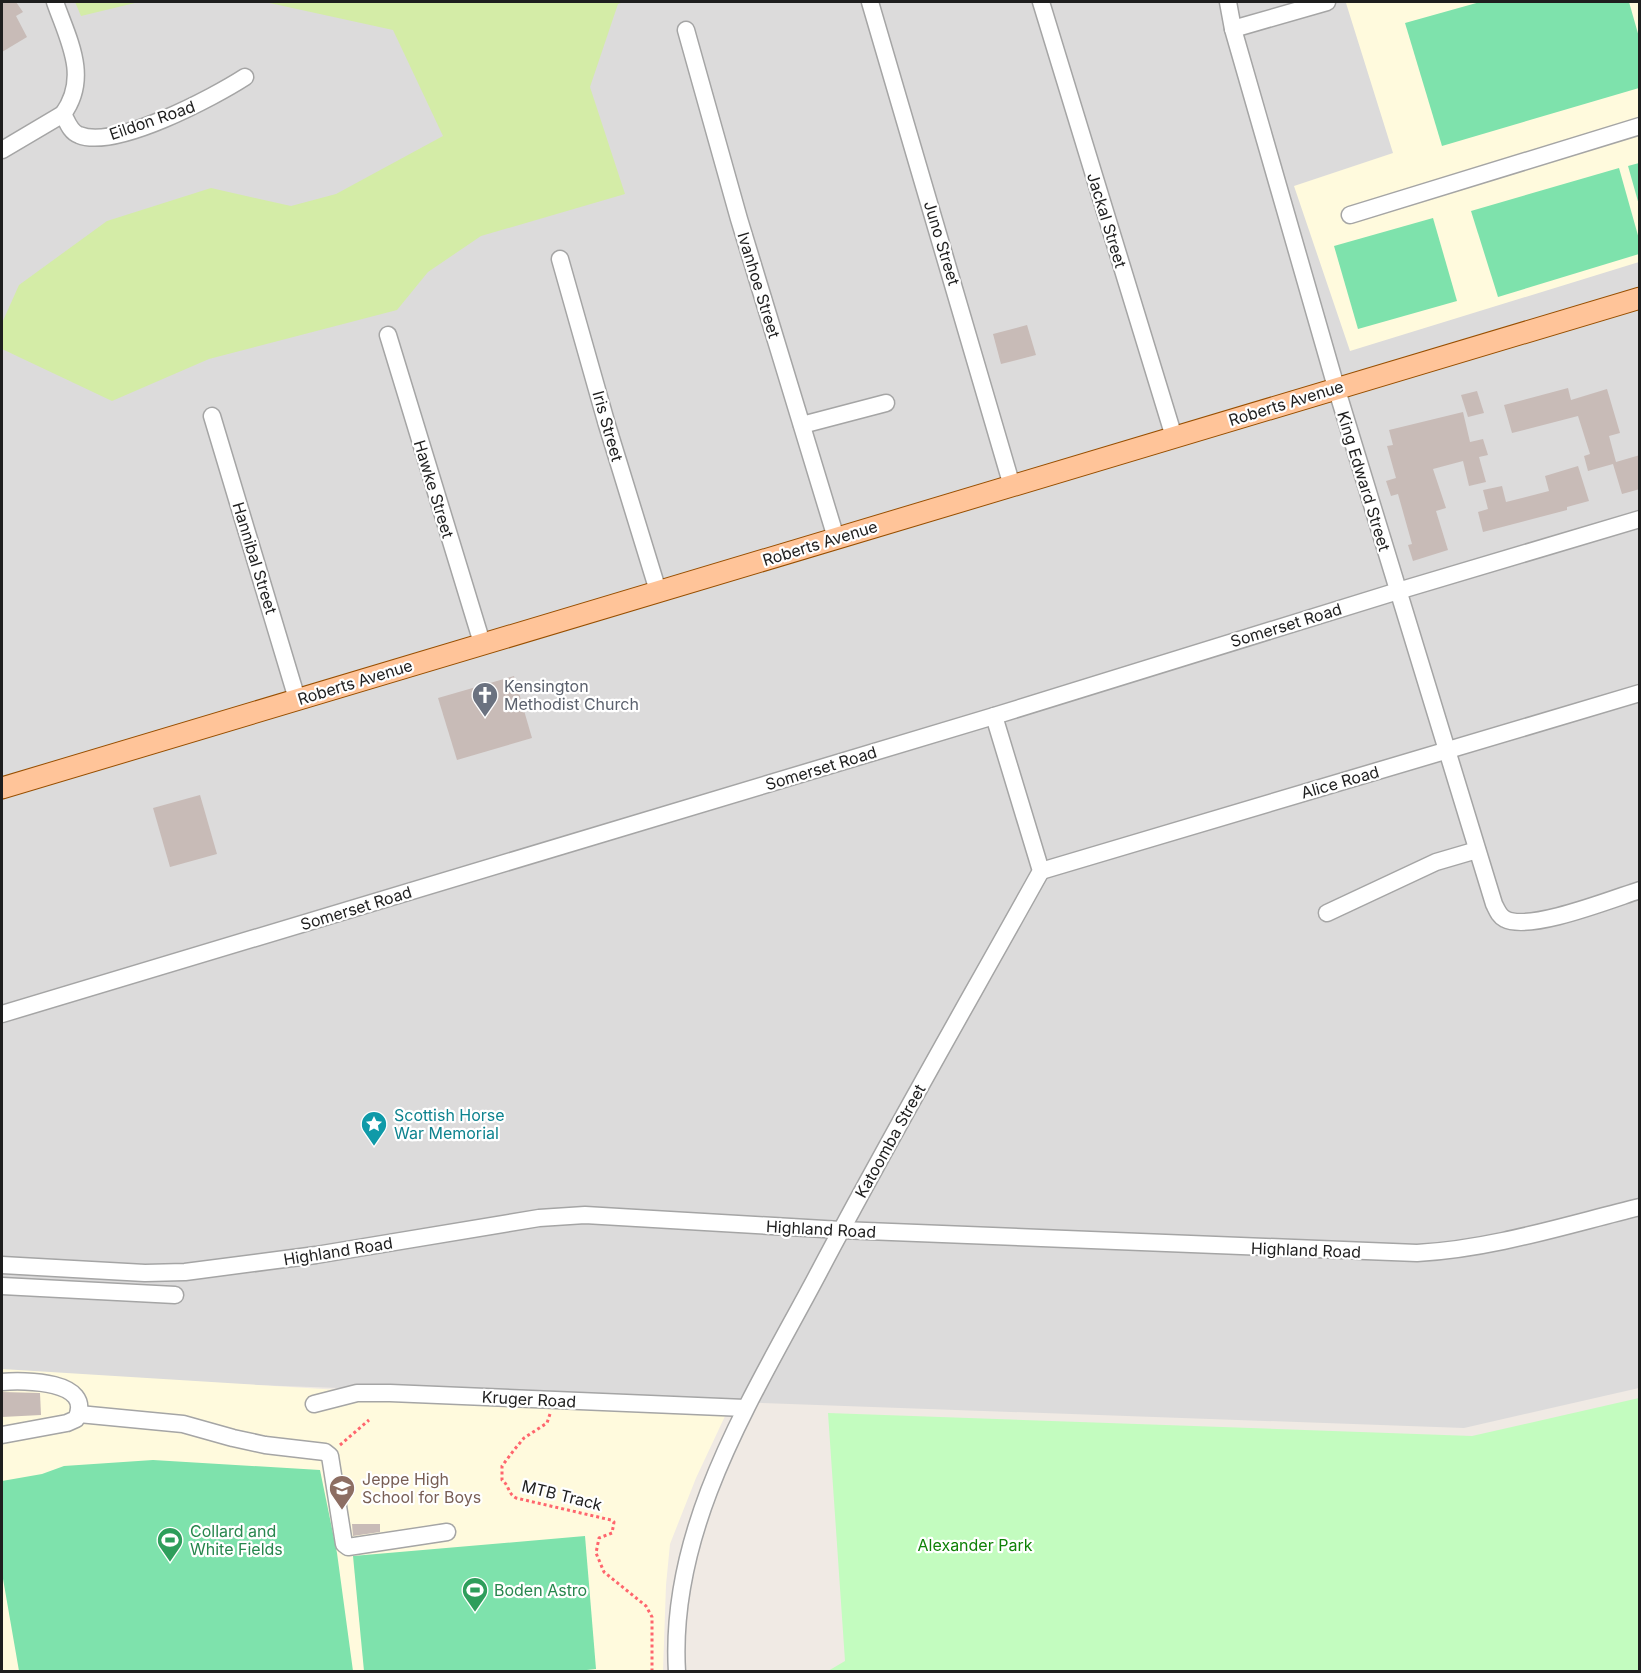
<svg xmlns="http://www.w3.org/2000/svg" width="1641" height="1673" viewBox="0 0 1641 1673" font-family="Inter,sans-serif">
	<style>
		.residential { fill: #dcdbdb }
		.education { fill: #fffadd }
		.grass { fill: #d4eca7 }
		.park { fill: #c3fcbf }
		.pitch { fill: #7ee2ac }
		.building { fill: #c8bbb7 }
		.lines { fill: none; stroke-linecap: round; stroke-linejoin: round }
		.minor-casing { stroke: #a5a5a5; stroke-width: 19 }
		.major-casing { stroke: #984f00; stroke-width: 23 }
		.path { stroke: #ff656d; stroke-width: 3; stroke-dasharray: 3 3; stroke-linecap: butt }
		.minor { stroke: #fff; stroke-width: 16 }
		.major { stroke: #ffc499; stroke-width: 21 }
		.labels { text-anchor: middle; stroke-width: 4.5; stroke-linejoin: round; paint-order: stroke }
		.street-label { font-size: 16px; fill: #1e1e1e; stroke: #fff }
		.worship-label { font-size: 16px; fill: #5b616d; stroke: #fff; text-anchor: start }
		.culture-label { font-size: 16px; fill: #0d838f; stroke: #fff; text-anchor: start }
		.education-label { font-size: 16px; fill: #785e54; stroke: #fff; text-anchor: start }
		.leisure-label { font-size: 16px; fill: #27864d; stroke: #fff; text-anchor: start }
		.park-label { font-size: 16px; fill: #0f8207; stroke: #fff }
	</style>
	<rect width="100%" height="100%" fill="#f0eae4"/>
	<path class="residential" d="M 2,2 L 1639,2 L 1639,1388 L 1464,1428 L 2,1376 Z"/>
	<g class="education">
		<path d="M 1351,2 L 1639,2 L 1639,262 L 1350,351 L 1294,186 L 1393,153 L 1346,3 Z"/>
		<path d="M 2,1369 L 726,1414 L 696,1478 L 670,1544 L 666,1585 L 663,1671 L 2,1671 Z"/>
	</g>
	<g class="grass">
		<path d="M 75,2 L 139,2 L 81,16 Z"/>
		<path d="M 265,2 L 624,2 L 618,4 L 590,87 L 625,194 L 481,236 L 428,272 L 397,310 L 209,359 L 112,401 L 2,349 L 2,323 L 19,285 L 107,221 L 211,188 L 291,206 L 336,194 L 443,136 L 393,30 Z"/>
	</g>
	<path class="park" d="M 1639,1398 L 1639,1671 L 828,1671 L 845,1661 L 828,1413 L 1472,1436 Z"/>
	<g class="pitch">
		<path d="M 1480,2 L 1629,2 L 1639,37 L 1639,88 L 1442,146 L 1405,23 Z"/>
		<path d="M 1639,163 L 1640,163 L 1639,205 L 1628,166 Z"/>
		<path d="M 1619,168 L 1639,239 L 1639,254 L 1498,297 L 1471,211 Z"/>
		<path d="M 1433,218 L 1457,301 L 1358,329 L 1334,246 Z"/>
		<path d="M 153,1460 L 320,1470 L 337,1553 L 353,1671 L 19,1671 L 2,1573 L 2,1481 L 42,1474 L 64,1466 Z"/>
		<path d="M 585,1536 L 596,1669 L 568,1672 L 364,1671 L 353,1556 Z"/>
	</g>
	<g class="building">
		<path d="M 2,2 L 16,2 L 23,12 L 16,16 L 27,37 L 2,52 Z"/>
		<path d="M 1027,325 L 1036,355 L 1001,364 L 993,334 Z"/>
		<path d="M 1568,388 L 1571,400 L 1607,389 L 1620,433 L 1609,436 L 1616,462 L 1640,455 L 1640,489 L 1622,494 L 1613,464 L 1588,471 L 1584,456 L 1590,454 L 1578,416 L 1512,433 L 1504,405 Z"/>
		<path d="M 1477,391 L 1484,413 L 1468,417 L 1461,395 Z"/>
		<path d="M 1463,412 L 1470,442 L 1483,439 L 1488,455 L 1479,457 L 1486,482 L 1469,486 L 1463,461 L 1433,469 L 1446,508 L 1436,511 L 1448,550 L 1413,561 L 1408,545 L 1412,544 L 1398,494 L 1391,496 L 1386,481 L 1396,478 L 1387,446 L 1393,445 L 1389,430 Z"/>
		<path d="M 1578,466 L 1589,501 L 1567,507 L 1567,510 L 1483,532 L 1478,512 L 1488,509 L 1483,490 L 1502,486 L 1506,502 L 1549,491 L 1545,476 Z"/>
		<path d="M 514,676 L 532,738 L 457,760 L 438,698 Z"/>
		<path d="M 200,795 L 217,854 L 170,867 L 153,808 Z"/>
		<path d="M 2,1392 L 40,1393 L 41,1415 L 2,1417 Z"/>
		<path d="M 352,1524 L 380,1524 L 380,1532 L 353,1536 Z"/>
	</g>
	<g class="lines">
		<g class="minor-casing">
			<g id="minor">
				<path d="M 55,2 C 68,39 90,77 63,114"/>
				<path d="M 870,2 L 1012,486"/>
				<path d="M 1041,2 L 1174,437"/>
				<path d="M 1228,2 L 1233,29 L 1336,387 L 1494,904 C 1497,910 1499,916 1505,919 C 1529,932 1612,899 1640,890"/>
				<path d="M 1233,29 L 1327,2"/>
				<path d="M 686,30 L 739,219 L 836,538"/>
				<path d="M 2,150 L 63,114 C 67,121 70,132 79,135 C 115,150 214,97 245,77"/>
				<path d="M 1350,215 L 1640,126"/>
				<path d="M 560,259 L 607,425 L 658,591"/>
				<path d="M 388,335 L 482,643"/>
				<path d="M 212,416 L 297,699"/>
				<path d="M 802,425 L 886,403"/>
				<path d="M 1041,871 L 1640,693"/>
				<path d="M 1327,913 L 1436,862 L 1477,850"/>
				<path d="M 2,1014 L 994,716 L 1398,591 L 1640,519"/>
				<path d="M 2,1265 L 145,1273 L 185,1272 L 316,1255 L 539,1218 L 585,1215 L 841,1230 L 1417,1253 C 1492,1249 1566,1225 1640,1207"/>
				<path d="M 2,1286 L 175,1295"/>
				<path d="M 2,1382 C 23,1380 95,1380 76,1419 L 67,1423 L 2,1435"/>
				<path d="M 314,1404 L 357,1393 L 390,1393 L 745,1408"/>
				<path d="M 79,1414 L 183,1424 L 233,1438 L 265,1445 L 325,1452 L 330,1456 L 344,1544 L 348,1547 L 447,1532"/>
				<path d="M 677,1672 C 668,1526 754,1395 819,1272 C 890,1137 967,1004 1041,871 L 994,716"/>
			</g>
		</g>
		<g class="major-casing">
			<path id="major" d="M 2,788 L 1640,298"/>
		</g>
		<g class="path">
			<path d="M 550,1414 L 547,1423 L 524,1438 L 514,1450 L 502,1466 L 502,1480 C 509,1485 508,1494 516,1498 L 611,1520 L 614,1522 L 612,1533 L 599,1538 L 596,1553 L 604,1572 L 646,1606 L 652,1617 L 652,1672"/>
			<path d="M 340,1445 L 369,1420"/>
		</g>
		<use href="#minor" class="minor"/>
		<use href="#major" class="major"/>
	</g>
	<defs>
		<g id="church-pin" transform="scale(1.35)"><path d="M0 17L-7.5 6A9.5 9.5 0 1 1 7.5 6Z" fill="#6b7280" stroke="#fff"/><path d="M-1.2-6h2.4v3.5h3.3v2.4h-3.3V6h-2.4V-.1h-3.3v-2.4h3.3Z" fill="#fff"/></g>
		<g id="sight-pin" transform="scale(1.35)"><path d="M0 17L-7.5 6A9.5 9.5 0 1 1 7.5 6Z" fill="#0f9aa8" stroke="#fff"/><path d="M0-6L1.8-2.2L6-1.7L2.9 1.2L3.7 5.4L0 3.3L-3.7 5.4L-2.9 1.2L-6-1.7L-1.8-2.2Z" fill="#fff"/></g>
		<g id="school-pin" transform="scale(1.35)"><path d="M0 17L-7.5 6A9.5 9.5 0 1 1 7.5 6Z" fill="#8d6e63" stroke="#fff"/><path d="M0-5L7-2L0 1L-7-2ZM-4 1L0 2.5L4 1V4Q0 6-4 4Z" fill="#fff"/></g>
		<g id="stadium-pin" transform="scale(1.35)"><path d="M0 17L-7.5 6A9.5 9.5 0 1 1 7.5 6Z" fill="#2e9e5b" stroke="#fff"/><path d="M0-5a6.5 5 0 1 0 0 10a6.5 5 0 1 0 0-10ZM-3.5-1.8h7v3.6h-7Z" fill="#fff"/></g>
	</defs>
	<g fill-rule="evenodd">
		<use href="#church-pin" x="485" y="695"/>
		<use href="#sight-pin" x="374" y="1124"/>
		<use href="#school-pin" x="342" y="1488"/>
		<use href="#stadium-pin" x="170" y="1540"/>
		<use href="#stadium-pin" x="475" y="1590"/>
	</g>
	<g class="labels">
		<g class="street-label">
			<text transform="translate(152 120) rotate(-19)" y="6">Eildon Road</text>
			<text transform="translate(1107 220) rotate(73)" y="6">Jackal Street</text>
			<text transform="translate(942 243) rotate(73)" y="6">Juno Street</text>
			<text transform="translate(759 285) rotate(73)" y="6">Ivanhoe Street</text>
			<text transform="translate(1286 403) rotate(-17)" y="6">Roberts Avenue</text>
			<text transform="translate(608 426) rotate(74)" y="6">Iris Street</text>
			<text transform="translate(1364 481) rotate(73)" y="6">King Edward Street</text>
			<text transform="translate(434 489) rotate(73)" y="6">Hawke Street</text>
			<text transform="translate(820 543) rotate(-17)" y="6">Roberts Avenue</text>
			<text transform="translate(255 558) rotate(73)" y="6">Hannibal Street</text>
			<text transform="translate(1286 625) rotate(-17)" y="6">Somerset Road</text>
			<text transform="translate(355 682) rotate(-17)" y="6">Roberts Avenue</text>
			<text transform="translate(821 768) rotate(-17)" y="6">Somerset Road</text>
			<text transform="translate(1340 782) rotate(-16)" y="6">Alice Road</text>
			<text transform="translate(356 908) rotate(-17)" y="6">Somerset Road</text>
			<text transform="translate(890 1141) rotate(-61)" y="6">Katoomba Street</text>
			<text transform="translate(821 1229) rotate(3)" y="6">Highland Road</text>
			<text transform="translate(1306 1250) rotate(2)" y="6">Highland Road</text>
			<text transform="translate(338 1251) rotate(-9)" y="6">Highland Road</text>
			<text transform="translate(529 1399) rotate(3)" y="6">Kruger Road</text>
			<text transform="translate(562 1495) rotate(14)" y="6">MTB Track</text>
		</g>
		<g class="worship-label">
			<text x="504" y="692">Kensington<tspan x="504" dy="18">Methodist Church</tspan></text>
		</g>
		<g class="culture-label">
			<text x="394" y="1121">Scottish Horse<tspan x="394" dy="18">War Memorial</tspan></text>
		</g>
		<g class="education-label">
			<text x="362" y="1485">Jeppe High<tspan x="362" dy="18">School for Boys</tspan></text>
		</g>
		<g class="leisure-label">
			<text x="190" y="1537">Collard and<tspan x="190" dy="18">White Fields</tspan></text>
			<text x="494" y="1596">Boden Astro</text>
		</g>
		<g class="park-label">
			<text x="975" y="1551">Alexander Park</text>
		</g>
	</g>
	<rect width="1641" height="1673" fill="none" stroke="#1e1e1e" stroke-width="6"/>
</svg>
